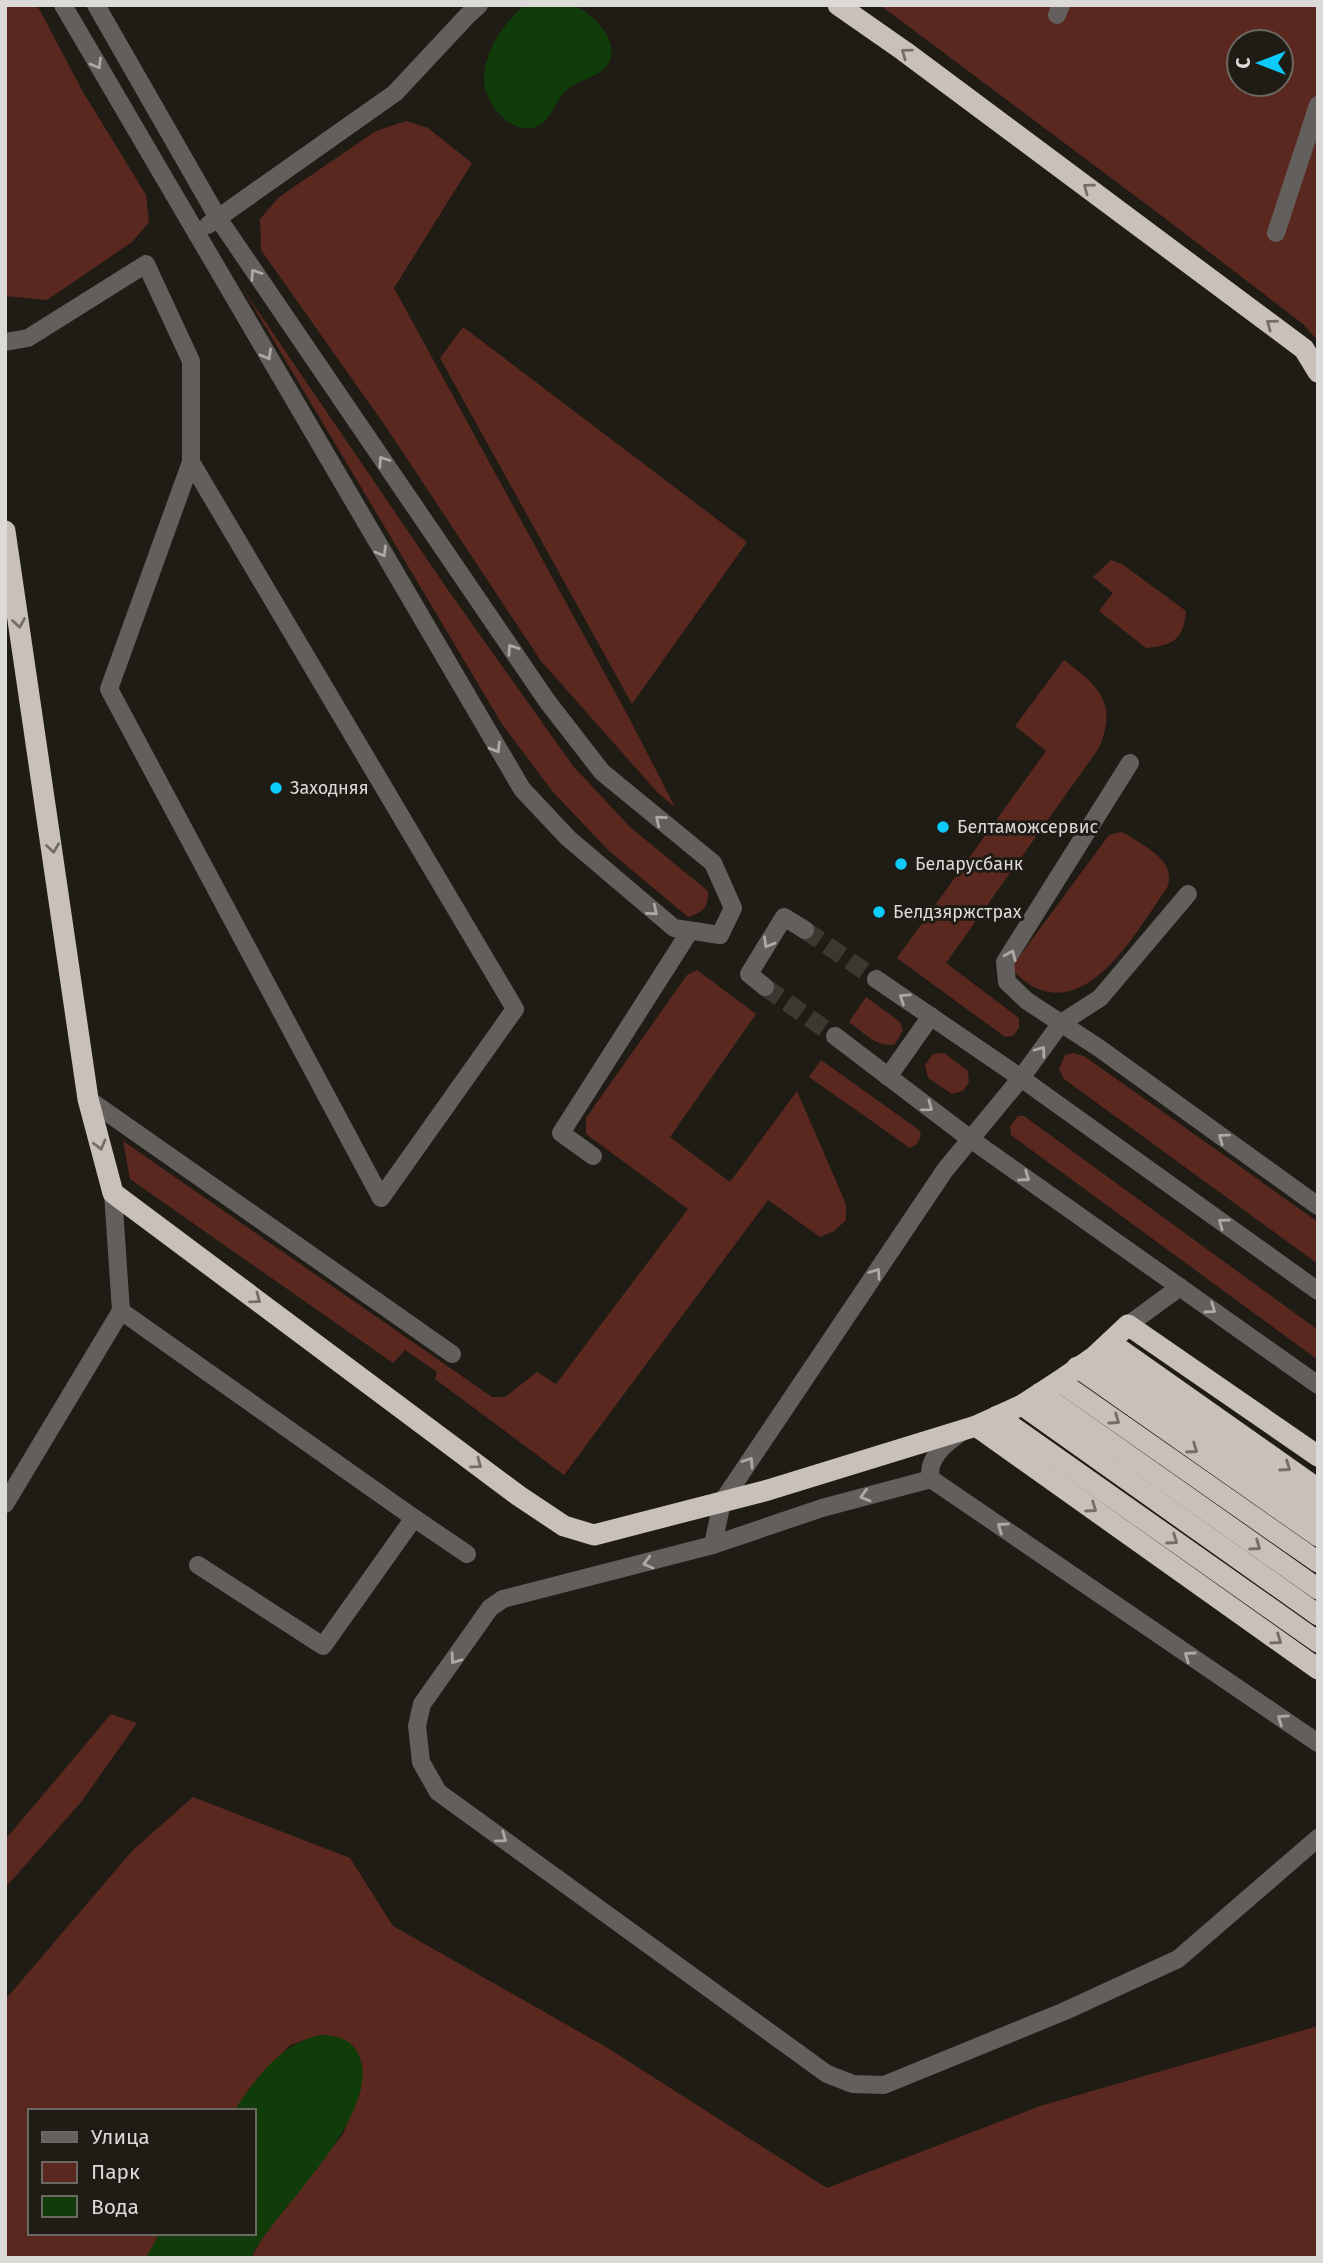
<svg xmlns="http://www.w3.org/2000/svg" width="1323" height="2263" viewBox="0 0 1323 2263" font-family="'Fira Sans',sans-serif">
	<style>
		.green { fill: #5a281e; fill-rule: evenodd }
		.water { fill: #103c0a }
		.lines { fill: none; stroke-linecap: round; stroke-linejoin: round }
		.minor-tunnel { stroke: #3b3832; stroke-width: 18; stroke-dasharray: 18 9; stroke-linecap: butt }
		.minor { stroke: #635f5d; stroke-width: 18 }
		.highway { stroke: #c8c0b9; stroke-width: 21 }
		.oneway { stroke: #746e67 }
		.oneway2 { stroke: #aca9a6 }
		.poi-dot { fill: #0ccafa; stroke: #1f1c15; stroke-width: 2.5 }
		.labels { text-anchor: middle; stroke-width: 6; stroke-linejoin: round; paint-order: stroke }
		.poi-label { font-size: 18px; fill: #dcdad6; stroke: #1f1c15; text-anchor: start }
	</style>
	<rect width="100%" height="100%" fill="#1f1c15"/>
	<g class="green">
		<path d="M 5,5 L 37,5 L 83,92 L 146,195 L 149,222 L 132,242 L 47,300 L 5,296 Z"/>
		<path d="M 880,5 L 1318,5 L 1318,341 L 1303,324 L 1162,216 ZM 1239,42 L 1281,42 L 1281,84 L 1239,84 Z"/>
		<path d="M 406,121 L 428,128 L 472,163 L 394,288 L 628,716 L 675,807 L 658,793 L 541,661 L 386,427 L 261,250 L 260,219 L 279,197 L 376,131 Z"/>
		<path d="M 243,289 L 448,590 L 573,766 L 630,827 L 708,891 C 709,907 703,912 688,917 L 609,851 L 553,792 L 502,724 Z"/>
		<path d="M 463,327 L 747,542 L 632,704 L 440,358 Z"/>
		<path d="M 1111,560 L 1122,564 L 1186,611 C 1183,640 1174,645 1146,648 L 1099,611 L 1113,593 L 1093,577 Z"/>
		<path d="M 1064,660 C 1099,687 1118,702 1099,748 L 946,963 L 1019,1018 L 1019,1028 L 1013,1036 L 1005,1037 L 897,958 L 1046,751 L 1015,726 Z"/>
		<path d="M 1120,832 L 1126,834 C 1145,847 1178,861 1167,888 C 1140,925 1094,1014 1036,988 C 1027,984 1018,975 1010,969 L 1109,835 Z"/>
		<path d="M 697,970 L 756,1014 L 670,1137 L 730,1182 L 797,1091 L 846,1204 L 846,1220 L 834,1231 L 820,1237 L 768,1200 L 564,1475 L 435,1379 L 437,1372 L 405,1350 L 393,1363 L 130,1179 L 123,1141 L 492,1397 L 505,1397 L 537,1372 L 556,1384 L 688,1209 L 586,1134 L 586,1118 L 687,975 Z"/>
		<path d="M 866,997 L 900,1022 L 903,1030 L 895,1044 C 878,1049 862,1031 849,1022 Z"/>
		<path d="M 944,1053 L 968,1071 L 969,1082 L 963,1091 L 952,1094 L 928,1078 L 925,1065 L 933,1054 Z"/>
		<path d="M 1073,1053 L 1084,1056 L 1318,1222 L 1318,1264 L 1064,1079 L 1059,1069 L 1065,1055 Z"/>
		<path d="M 821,1060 L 919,1130 L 921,1136 L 916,1145 L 910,1148 L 809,1077 Z"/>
		<path d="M 1018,1116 L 1024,1116 L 1318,1330 L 1318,1360 L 1011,1135 L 1010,1126 Z"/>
		<path d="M 111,1714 L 137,1723 L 82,1801 L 5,1888 L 5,1840 Z"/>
		<path d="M 193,1797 L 350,1858 L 393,1926 L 606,2047 L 827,2188 L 1040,2106 L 1318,2026 L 1318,2258 L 251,2258 L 263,2237 L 343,2134 L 361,2088 L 320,2035 L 290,2045 L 260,2077 L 234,2111 L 30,2111 L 30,2233 L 160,2233 L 146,2258 L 5,2258 L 5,2000 L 132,1851 Z"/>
	</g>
	<g class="water">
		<path d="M 525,5 C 540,5 559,2 573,6 C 594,12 624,45 606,67 C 596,78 581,79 569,88 C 557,97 553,117 540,125 C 513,140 482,101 484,77 C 485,51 504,22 525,5 Z"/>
		<path d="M 320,2035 C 339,2035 356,2041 361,2061 C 374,2110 303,2185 275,2222 C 266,2233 256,2245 251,2258 L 146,2258 L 160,2233 L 254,2233 L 254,2111 L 234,2111 C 256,2078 280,2044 320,2035 Z"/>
	</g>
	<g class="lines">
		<g class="minor-tunnel">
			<path d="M 805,930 L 876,979"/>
			<path d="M 765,987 L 835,1036"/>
		</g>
		<g class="minor">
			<path d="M 63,5 L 522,789 L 568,838 L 674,928 L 720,935 L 733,908 L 713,863 L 602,772 L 547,701 L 218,218 L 96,5"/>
			<path d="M 1057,15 L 1061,5"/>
			<path d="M 208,225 L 395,93 L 467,16 L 479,5"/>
			<path d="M 1276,233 L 1318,105"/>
			<path d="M 5,342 L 28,338 L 146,264 L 191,361 L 191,462 L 109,689 L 381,1198 L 515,1009 L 191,462"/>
			<path d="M 1130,763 L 1005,962 L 1007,982 L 1027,1001 L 1099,1048 L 1318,1206"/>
			<path d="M 876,979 L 1021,1078 L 1318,1291"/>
			<path d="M 765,987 L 749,974 L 784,917 L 805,930"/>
			<path d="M 835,1036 L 969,1138 L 1318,1385"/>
			<path d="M 888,1077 L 931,1016"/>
			<path d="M 88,1099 L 452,1354"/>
			<path d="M 593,1156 L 561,1133 L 690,931"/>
			<path d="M 113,1193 L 121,1311 L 414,1518"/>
			<path d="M 1128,1325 L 1180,1287"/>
			<path d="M 959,1434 C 945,1444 926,1459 931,1479 L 1318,1743"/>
			<path d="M 931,1479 L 822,1508 L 713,1545 L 503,1599 L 490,1608 L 422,1704 L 417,1726 L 421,1762 L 438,1792 L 827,2074 L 853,2084 L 884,2085 L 1065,2011 L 1178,1959 L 1318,1838"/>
			<path d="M 5,1504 L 121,1311"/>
			<path d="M 713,1545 L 722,1502 L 945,1170 L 1021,1078 L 1061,1023 L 1100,998 L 1188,894"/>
			<path d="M 198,1565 L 323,1646 L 414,1518 L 467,1554"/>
		</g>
		<g class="highway">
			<path d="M 838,5 L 904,51 L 1304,349 L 1318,372"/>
			<path d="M 5,531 L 88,1099 L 113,1193 L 519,1496 L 564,1526 L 594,1535 L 768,1490 L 976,1426 L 1022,1405 L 1059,1381 L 1095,1356 L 1128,1325 L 1318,1456"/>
			<path d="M 1111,1343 L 1318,1489"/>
			<path d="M 1095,1356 L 1318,1512"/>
			<path d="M 1077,1367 L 1318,1536"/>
			<path d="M 1059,1381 L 1318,1562"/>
			<path d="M 1040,1393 L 1318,1589"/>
			<path d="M 1022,1405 L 1318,1615"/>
			<path d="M 997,1416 L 1318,1642"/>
			<path d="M 976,1426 L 1318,1669"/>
		</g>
	</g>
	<defs><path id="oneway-chevron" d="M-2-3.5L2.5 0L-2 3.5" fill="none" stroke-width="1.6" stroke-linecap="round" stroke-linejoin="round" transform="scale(1.75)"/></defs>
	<g class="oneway">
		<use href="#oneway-chevron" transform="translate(906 53) rotate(-144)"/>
		<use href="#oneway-chevron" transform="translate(1088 188) rotate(-143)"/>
		<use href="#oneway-chevron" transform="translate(1271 324) rotate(-143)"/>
		<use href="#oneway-chevron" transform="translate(19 623) rotate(81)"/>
		<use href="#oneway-chevron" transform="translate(53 848) rotate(82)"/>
		<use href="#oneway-chevron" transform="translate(100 1145) rotate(75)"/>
		<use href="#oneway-chevron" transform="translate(256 1299) rotate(37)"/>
		<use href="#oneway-chevron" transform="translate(1115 1420) rotate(35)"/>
		<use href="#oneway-chevron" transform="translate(1193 1449) rotate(35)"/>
		<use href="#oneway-chevron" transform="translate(477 1464) rotate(37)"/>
		<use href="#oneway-chevron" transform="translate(1286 1467) rotate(35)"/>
		<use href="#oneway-chevron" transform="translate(1092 1508) rotate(35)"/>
		<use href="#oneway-chevron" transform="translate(1173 1540) rotate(35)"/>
		<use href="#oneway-chevron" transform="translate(1256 1546) rotate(35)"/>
		<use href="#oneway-chevron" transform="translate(1277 1640) rotate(35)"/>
	</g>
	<g class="oneway2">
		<use href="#oneway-chevron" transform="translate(97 64) rotate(60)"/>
		<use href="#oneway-chevron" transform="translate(255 274) rotate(-124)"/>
		<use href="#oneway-chevron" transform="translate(267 355) rotate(60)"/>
		<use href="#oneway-chevron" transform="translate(383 461) rotate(-124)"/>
		<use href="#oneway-chevron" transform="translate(382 552) rotate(60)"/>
		<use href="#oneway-chevron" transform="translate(512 649) rotate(-124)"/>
		<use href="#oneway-chevron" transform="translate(496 748) rotate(59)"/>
		<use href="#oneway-chevron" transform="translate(660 820) rotate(-140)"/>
		<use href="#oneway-chevron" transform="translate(653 911) rotate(40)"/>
		<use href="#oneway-chevron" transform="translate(768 943) rotate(121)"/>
		<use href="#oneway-chevron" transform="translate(1011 955) rotate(-67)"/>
		<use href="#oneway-chevron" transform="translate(904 998) rotate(-146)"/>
		<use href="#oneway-chevron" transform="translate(1041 1051) rotate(-54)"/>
		<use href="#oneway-chevron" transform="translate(928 1107) rotate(37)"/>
		<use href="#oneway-chevron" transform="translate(1223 1138) rotate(-144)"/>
		<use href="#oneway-chevron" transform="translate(1025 1177) rotate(35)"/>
		<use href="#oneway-chevron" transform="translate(1223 1223) rotate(-144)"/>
		<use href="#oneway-chevron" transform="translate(876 1273) rotate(-56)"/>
		<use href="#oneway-chevron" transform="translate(1211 1309) rotate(35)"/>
		<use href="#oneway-chevron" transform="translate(749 1462) rotate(-56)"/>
		<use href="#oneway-chevron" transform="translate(865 1496) rotate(164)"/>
		<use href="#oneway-chevron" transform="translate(1002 1527) rotate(-145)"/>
		<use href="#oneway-chevron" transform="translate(648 1563) rotate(165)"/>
		<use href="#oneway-chevron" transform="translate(1189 1656) rotate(-145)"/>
		<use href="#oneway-chevron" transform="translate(455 1659) rotate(126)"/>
		<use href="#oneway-chevron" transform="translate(1282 1719) rotate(-146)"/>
		<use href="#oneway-chevron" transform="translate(502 1838) rotate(36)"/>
	</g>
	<g class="poi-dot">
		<circle cx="276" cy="788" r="7"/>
		<circle cx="943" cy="827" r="7"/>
		<circle cx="901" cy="864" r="7"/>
		<circle cx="879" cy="912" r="7"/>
	</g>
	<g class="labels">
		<g class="poi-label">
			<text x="290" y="794">Заходняя</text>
			<text x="957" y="833">Белтаможсервис</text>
			<text x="915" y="870">Беларусбанк</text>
			<text x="893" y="918">Белдзяржстрах</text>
		</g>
	</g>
	<rect width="1323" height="2263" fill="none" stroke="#dcdad6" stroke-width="14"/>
	<rect x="28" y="2109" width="228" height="126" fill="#1f1c15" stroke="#6b6862" stroke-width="2"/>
	<rect x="42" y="2132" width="35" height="10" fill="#635f5d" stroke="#6b6862" stroke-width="2"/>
	<text x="91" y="2144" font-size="21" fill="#dcdad6">Улица</text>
	<rect x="42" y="2162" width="35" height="21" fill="#5a281e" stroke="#6b6862" stroke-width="2"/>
	<text x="91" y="2179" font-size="21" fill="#dcdad6">Парк</text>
	<rect x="42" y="2196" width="35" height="21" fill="#103c0a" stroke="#6b6862" stroke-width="2"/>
	<text x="91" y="2214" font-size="21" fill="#dcdad6">Вода</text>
	<g transform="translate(1260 63) rotate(270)"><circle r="33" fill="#1f1c15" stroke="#6b6862" stroke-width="2"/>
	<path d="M0-5L12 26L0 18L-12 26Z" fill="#0ccafa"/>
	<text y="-10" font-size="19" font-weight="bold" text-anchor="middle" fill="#dcdad6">С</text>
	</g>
</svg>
